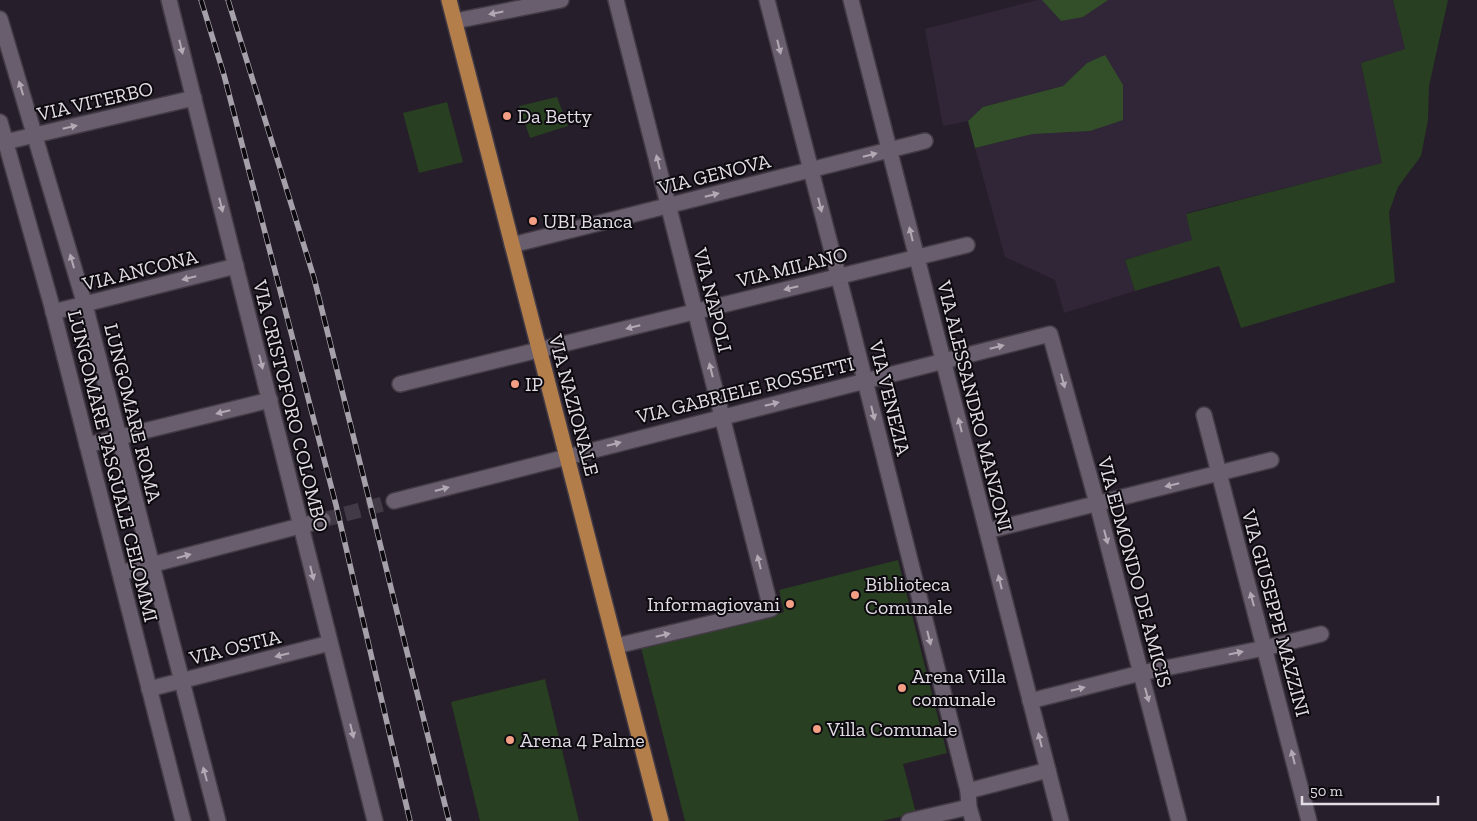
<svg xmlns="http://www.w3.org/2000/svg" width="1477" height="821" viewBox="0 0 1477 821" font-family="'Zilla Slab',serif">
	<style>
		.built { fill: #312637 }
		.green { fill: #283f21 }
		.forest { fill: #324f29 }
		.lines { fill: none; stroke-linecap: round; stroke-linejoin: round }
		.minor-tunnel { stroke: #423b46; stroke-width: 15; stroke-dasharray: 15 8; stroke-linecap: butt }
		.minor-casing { stroke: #423b45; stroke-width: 18 }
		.major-casing { stroke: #423b45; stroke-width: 18 }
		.minor { stroke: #685e6d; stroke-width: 15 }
		.major { stroke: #b47e4b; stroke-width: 15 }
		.rail-casing { stroke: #a6a0aa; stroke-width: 5.5 }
		.rail { stroke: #0d0a0f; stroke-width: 4; stroke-dasharray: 11; stroke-linecap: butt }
		.oneway { fill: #b1aab5 }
		.poi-dot { fill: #f39f85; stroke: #0d0a0f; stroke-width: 2 }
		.labels { text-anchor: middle; stroke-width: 4; stroke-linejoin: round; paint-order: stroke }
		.street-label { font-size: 20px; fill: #e2dde5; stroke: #0d0a0f }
		.poi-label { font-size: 20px; fill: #e2dde5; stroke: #0d0a0f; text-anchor: start }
	</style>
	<rect width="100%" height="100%" fill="#261e2a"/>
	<path class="built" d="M 1037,0 L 1042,0 L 1061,21 L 1108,0 L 1393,0 L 1405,49 L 1361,63 L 1383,163 L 1186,213 L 1193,240 L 1125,260 L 1135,291 L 1064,313 L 1055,280 L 1005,257 L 975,148 L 1033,134 L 1090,131 L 1087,63 L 1063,86 L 983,107 L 968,121 L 943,126 L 925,29 Z"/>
	<g class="green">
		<path d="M 1393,0 L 1448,0 L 1429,86 L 1428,120 L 1421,156 L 1398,187 L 1389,212 L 1395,282 L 1241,328 L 1219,266 L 1135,291 L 1125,260 L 1192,240 L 1186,214 L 1382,163 L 1361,63 L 1405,49 Z"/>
		<path d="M 557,97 L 568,126 L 530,138 L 519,106 Z"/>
		<path d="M 447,102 L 463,162 L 419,173 L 403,113 Z"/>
		<path d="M 898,560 L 947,753 L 903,764 L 916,813 L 882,821 L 685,821 L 641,648 L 784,612 L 779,590 Z"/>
		<path d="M 545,679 L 579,821 L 480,821 L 451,702 Z"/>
	</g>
	<g class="forest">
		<path d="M 1042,0 L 1108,0 L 1083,17 L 1061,21 Z"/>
		<path d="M 1105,55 L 1123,85 L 1123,120 L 1090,131 L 1033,134 L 975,148 L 968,121 L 983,107 L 1063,86 L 1087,63 Z"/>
	</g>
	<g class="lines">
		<path class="minor-tunnel" d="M 323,520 L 394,501"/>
		<g class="minor-casing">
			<g id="minor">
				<path d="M 169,0 L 375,821"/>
				<path d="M 767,0 L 850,321 L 968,791 L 969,807 L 973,821"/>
				<path d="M 851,0 L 1061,821"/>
				<path d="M 0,19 L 85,305 L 218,821"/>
				<path d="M 455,21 L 561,0"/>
				<path d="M 0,122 L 51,303 L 183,821"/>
				<path d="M 5,142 L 194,98"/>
				<path d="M 512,245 L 925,141"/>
				<path d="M 53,312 L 236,266"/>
				<path d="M 400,384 L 967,245"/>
				<path d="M 1204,415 L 1309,821"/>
				<path d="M 87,445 L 270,400"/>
				<path d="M 394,501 L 1050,334 L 1097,503 L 1179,821"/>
				<path d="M 987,531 L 1271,460"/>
				<path d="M 120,573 L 323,520"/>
				<path d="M 616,646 L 771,609 L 616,0"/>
				<path d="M 149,689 L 330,643"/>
				<path d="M 1030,701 L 1141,673 L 1265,648 L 1321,634"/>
				<path d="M 968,791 L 1048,770"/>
				<path d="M 909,821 L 969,807"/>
			</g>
		</g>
		<g class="major-casing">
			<path id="major" d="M 449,0 L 661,821"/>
		</g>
		<use href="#minor" class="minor"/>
		<use href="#major" class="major"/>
		<g class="rail-casing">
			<g id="rail">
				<path d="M 201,0 L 224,75 L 336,505 L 410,821"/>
				<path d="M 228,0 L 314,278 L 449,821"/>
			</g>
		</g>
		<use href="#rail" class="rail"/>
	</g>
	<defs><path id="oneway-solid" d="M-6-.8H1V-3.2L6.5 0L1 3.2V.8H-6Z" transform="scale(1.25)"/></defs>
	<g class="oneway">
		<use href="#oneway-solid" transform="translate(496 13) rotate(169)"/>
		<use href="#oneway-solid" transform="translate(181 47) rotate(76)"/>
		<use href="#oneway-solid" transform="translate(779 47) rotate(76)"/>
		<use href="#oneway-solid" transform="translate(21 88) rotate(-107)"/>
		<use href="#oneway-solid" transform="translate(70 127) rotate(-13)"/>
		<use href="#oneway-solid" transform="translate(870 155) rotate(-14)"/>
		<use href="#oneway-solid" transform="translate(658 162) rotate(-104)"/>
		<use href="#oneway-solid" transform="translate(712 195) rotate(-14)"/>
		<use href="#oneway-solid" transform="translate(221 205) rotate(76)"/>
		<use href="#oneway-solid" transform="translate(820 205) rotate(76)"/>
		<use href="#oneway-solid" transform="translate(911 234) rotate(-104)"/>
		<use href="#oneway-solid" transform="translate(72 261) rotate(-106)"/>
		<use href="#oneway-solid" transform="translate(189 278) rotate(166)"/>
		<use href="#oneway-solid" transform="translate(791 288) rotate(166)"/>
		<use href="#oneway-solid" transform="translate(633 327) rotate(166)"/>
		<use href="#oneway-solid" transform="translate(997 347) rotate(-14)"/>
		<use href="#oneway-solid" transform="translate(261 362) rotate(76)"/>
		<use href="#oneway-solid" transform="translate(711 370) rotate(-104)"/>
		<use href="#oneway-solid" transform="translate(1063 381) rotate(75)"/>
		<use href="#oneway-solid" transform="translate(772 404) rotate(-14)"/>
		<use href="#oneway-solid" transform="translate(223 412) rotate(166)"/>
		<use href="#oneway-solid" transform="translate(873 413) rotate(76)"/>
		<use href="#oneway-solid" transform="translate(960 425) rotate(-104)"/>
		<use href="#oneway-solid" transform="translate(614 444) rotate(-14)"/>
		<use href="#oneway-solid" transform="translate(1172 485) rotate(167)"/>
		<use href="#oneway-solid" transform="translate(442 489) rotate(-15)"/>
		<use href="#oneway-solid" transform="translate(1106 537) rotate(75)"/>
		<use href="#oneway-solid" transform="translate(184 556) rotate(-15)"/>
		<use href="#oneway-solid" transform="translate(759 562) rotate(-104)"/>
		<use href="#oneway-solid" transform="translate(312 573) rotate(76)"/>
		<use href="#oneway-solid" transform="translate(1000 582) rotate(-104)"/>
		<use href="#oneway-solid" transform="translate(1252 599) rotate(-105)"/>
		<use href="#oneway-solid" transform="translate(663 635) rotate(-13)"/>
		<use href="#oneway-solid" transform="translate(929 638) rotate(76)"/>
		<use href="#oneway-solid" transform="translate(1236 653) rotate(-12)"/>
		<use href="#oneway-solid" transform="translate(282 655) rotate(166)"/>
		<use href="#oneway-solid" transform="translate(1078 689) rotate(-14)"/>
		<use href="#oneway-solid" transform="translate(1147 695) rotate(75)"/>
		<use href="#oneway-solid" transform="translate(352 731) rotate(76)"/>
		<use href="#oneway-solid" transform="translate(1040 740) rotate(-104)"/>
		<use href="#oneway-solid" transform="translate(1293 757) rotate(-104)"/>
		<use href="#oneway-solid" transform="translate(205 774) rotate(-105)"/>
	</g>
	<g class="poi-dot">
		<circle cx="507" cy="116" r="5"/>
		<circle cx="533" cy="221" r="5"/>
		<circle cx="515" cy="384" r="5"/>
		<circle cx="855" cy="595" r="5"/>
		<circle cx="790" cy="604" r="5"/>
		<circle cx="902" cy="688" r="5"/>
		<circle cx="817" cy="729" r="5"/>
		<circle cx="510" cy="740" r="5"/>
	</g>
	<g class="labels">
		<g class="street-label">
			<text transform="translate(95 101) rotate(-13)" y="7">VIA VITERBO</text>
			<text transform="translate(714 174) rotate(-14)" y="7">VIA GENOVA</text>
			<text transform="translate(792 267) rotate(-14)" y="7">VIA MILANO</text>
			<text transform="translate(140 270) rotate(-14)" y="7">VIA ANCONA</text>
			<text transform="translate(713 300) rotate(76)" y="7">VIA NAPOLI</text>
			<text transform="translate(745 390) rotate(-14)" y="7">VIA GABRIELE ROSSETTI</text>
			<text transform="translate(890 398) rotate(76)" y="7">VIA VENEZIA</text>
			<text transform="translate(574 405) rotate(75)" y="7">VIA NAZIONALE</text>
			<text transform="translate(291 406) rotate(76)" y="7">VIA CRISTOFORO COLOMBO</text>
			<text transform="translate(975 406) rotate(76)" y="7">VIA ALESSANDRO MANZONI</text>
			<text transform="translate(133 413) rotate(76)" y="7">LUNGOMARE ROMA</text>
			<text transform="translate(113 466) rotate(76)" y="7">LUNGOMARE PASQUALE CELOMMI</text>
			<text transform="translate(1135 572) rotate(75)" y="7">VIA EDMONDO DE AMICIS</text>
			<text transform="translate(1276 613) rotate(75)" y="7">VIA GIUSEPPE MAZZINI</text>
			<text transform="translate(235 647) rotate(-14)" y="7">VIA OSTIA</text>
		</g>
		<g class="poi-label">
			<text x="517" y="123">Da Betty</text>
			<text x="543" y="228">UBI Banca</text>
			<text x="525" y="391">IP</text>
			<text x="865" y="591">Biblioteca<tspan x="865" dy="23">Comunale</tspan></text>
			<text x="780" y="611" text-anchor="end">Informagiovani</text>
			<text x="912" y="683">Arena Villa<tspan x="912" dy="23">comunale</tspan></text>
			<text x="827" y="736">Villa Comunale</text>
			<text x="520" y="747">Arena 4 Palme</text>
		</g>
	</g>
	<path d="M1302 796v8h136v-8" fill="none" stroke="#e2dde5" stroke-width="2.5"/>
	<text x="1310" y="796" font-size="15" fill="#e2dde5" stroke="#0d0a0f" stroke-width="4" paint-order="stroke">50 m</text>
</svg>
